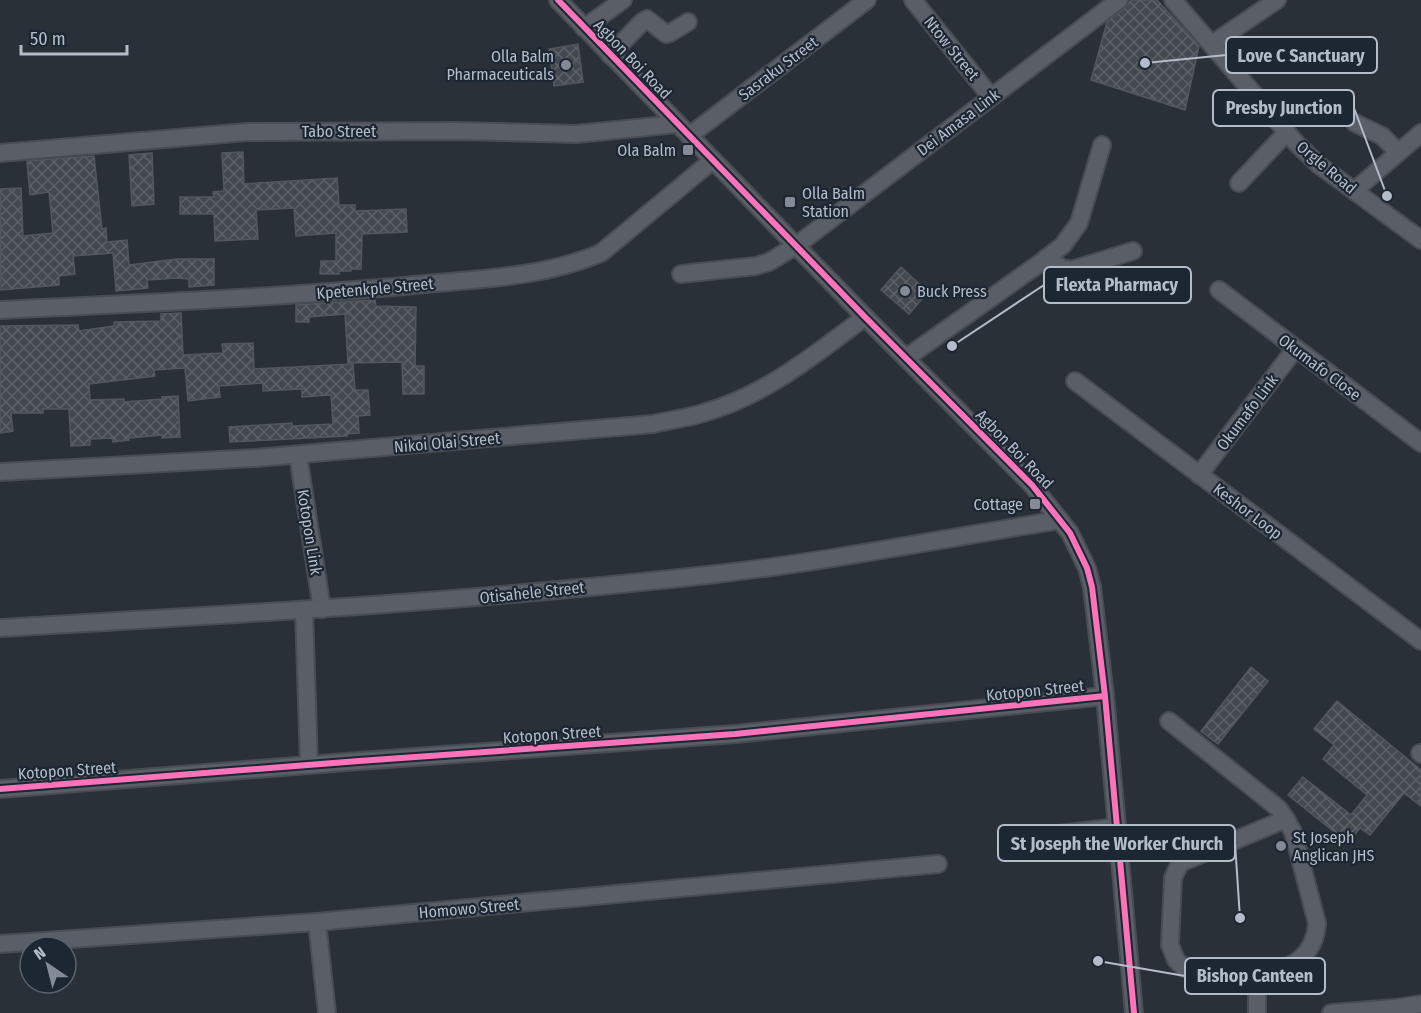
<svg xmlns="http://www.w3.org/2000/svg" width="1421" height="1013" viewBox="0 0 1421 1013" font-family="'Fira Sans Condensed',sans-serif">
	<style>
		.building { fill: url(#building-cross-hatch); stroke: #52575f; stroke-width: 1.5 }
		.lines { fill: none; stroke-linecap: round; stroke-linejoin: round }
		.minor-casing { stroke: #484c53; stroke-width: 20 }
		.minor { stroke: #5a5e66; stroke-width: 16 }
		.cycleway-casing { stroke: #1d2633; stroke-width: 10 }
		.cycleway { stroke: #fb73b8; stroke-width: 6 }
		.poi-dot { fill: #848b96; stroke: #1d2633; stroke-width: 2 }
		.labels { text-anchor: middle; stroke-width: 4.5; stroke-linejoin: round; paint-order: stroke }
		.street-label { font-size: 16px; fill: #b4bcc9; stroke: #1d2633 }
		.poi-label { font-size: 16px; fill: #b4bcc9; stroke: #1d2633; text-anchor: end }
		.leader { fill: none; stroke: #b4bcc9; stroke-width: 2 }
		.callout-dot { fill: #b4bcc9; stroke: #1d2633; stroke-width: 2 }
		.callout { fill: #1d2633; stroke: #b4bcc9; stroke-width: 2 }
		.callout-label { font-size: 18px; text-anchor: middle; font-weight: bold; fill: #b4bcc9 }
	</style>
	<defs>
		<pattern id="building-cross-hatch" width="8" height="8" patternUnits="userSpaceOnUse" patternTransform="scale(1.5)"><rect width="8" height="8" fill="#444950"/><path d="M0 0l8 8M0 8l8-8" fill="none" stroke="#5d6168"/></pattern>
	</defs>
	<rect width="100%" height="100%" fill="#2a3038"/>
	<g class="building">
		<path d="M 1131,0 L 1157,0 L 1199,46 L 1185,110 L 1091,80 L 1107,22 L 1125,8 Z"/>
		<path d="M 578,44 L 583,82 L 554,86 L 549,49 Z"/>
		<path d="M 243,152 L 244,184 L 337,178 L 339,205 L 355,205 L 355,211 L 406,209 L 407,232 L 362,234 L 361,269 L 351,269 L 351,271 L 339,271 L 339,274 L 320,274 L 321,261 L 336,261 L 336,233 L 296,236 L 294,208 L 256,210 L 258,239 L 215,241 L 214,214 L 180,214 L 180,197 L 214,197 L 213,192 L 224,191 L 222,153 Z"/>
		<path d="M 152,153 L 154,204 L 132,206 L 129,155 Z"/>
		<path d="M 94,156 L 102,229 L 106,228 L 107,242 L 127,240 L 129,265 L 177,259 L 214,259 L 214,285 L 189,287 L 189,279 L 178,278 L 147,280 L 148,288 L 116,291 L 113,253 L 73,256 L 75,274 L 59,276 L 59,285 L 1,290 L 0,189 L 21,188 L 23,236 L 53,233 L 49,192 L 30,195 L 27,161 Z"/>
		<path d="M 901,267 L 928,292 L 909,314 L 881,290 Z"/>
		<path d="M 375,300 L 376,306 L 416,307 L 415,366 L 424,366 L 424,394 L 403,394 L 402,362 L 348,363 L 345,314 L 309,317 L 309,322 L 296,322 L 296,305 Z"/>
		<path d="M 181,313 L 183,355 L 223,353 L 222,344 L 253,343 L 254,369 L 353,364 L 355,390 L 368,390 L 370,415 L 358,416 L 359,433 L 347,434 L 347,436 L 230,442 L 229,427 L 292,423 L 292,426 L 333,424 L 331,395 L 302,397 L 302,389 L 263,391 L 263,383 L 219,386 L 220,397 L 188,401 L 185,368 L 154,370 L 155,376 L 89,384 L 90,400 L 124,399 L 124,402 L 163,399 L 162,397 L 178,396 L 180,437 L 162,438 L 162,435 L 129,438 L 129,440 L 113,442 L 112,438 L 90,439 L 90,445 L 71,446 L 69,409 L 43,409 L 43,413 L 11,413 L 13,431 L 0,433 L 0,326 L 78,325 L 79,331 L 114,326 L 114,322 L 161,321 L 161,314 Z"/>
		<path d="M 1251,667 L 1268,681 L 1218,744 L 1201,731 Z"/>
		<path d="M 1337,701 L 1421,770 L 1421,806 L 1404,793 L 1370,835 L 1360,828 L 1348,843 L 1288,795 L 1303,777 L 1351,815 L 1367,795 L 1323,759 L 1334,745 L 1314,729 Z"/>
	</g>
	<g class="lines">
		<g class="minor-casing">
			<g id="minor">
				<path d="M 558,0 L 865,317 L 1032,485 L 1070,533 L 1087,568 L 1092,587 L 1105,696 L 1134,1013"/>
				<path d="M 913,0 L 991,97"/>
				<path d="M 1173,0 L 1296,143 L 1319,165 L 1421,240"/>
				<path d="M 584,28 L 623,0"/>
				<path d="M 1212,44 L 1277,0"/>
				<path d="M 610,55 L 642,22 L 647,19 L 666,34 L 670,33 L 688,22"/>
				<path d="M 1355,123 L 1382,136 L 1398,152"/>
				<path d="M 689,136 L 867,0"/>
				<path d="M 0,153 L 247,132 L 458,131 L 576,134 L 677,124"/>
				<path d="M 1239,183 L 1287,132"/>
				<path d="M 1354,191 L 1421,133"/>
				<path d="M 1046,258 L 1062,268 L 1071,270 L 1133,251"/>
				<path d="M 681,274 L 756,266 L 769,262 L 797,245 L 1119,0"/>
				<path d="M 1219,290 L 1421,443"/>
				<path d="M 0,310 C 138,303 276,298 414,285 C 477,279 542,278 601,253 L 713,160"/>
				<path d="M 906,358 L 1043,261 L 1063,245 L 1079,223 L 1102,145"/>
				<path d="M 1075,381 L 1421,641"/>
				<path d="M 298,455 L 322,609"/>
				<path d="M 0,472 L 255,458 L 653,424 C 670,420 687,418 703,413 C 765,396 815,354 865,317"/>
				<path d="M 1199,475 L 1295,349"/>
				<path d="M 304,610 L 309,765"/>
				<path d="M 0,628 C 239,614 478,601 716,574 C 831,561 946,538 1060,520"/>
				<path d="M 1169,721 L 1278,808 L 1286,819 L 1293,832 L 1317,923 C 1315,960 1287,968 1257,981 L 1257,1013"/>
				<path d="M 1420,753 L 1421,754"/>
				<path d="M 0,789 L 359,761 L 735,734 L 1105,696"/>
				<path d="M 1043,836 L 1117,827"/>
				<path d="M 317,922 L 327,1013"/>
				<path d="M 0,944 L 317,922 L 938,864"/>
				<path d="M 1257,981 L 1184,968 L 1176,960 L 1170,945 L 1173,878 L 1180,863 L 1286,819"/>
				<path d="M 1331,1013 L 1396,1008 L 1421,1004"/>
			</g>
		</g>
		<use href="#minor" class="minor"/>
		<g class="cycleway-casing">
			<g id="cycleway">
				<path d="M 558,0 L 865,317 L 1032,485 L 1070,533 L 1087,568 L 1092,587 L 1105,696 L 1134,1013"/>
				<path d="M 0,789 L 359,761 L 735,734 L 1105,696"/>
			</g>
		</g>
		<use href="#cycleway" class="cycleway"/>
	</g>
	<g class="poi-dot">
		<circle cx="566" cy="65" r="6"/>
		<rect x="682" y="144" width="12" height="12" rx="3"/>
		<rect x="784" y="196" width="12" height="12" rx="3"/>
		<circle cx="905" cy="291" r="6"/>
		<rect x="1029" y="498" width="12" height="12" rx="3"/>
		<circle cx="1281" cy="846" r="6"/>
	</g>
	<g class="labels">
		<g class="street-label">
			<text transform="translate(952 48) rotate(51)" y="6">Ntow Street</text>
			<text transform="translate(633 59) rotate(46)" y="6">Agbon Boi Road</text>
			<text transform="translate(778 68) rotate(-37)" y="6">Sasraku Street</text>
			<text transform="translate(958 122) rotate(-37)" y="6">Dei Amasa Link</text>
			<text x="339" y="137">Tabo Street</text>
			<text transform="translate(1327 167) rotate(40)" y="6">Orgle Road</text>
			<text transform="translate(375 288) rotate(-5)" y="6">Kpetenkple Street</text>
			<text transform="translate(1320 367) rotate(37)" y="6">Okumafo Close</text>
			<text transform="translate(1247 412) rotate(-53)" y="6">Okumafo Link</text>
			<text transform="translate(447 442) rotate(-5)" y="6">Nikoi Olai Street</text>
			<text transform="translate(1015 449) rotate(46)" y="6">Agbon Boi Road</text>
			<text transform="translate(1248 511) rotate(37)" y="6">Keshor Loop</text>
			<text transform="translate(310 532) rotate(81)" y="6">Kotopon Link</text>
			<text transform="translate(532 592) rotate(-6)" y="6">Otisahele Street</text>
			<text transform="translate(1035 690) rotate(-6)" y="6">Kotopon Street</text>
			<text transform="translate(552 734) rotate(-4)" y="6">Kotopon Street</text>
			<text transform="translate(67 770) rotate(-4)" y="6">Kotopon Street</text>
			<text transform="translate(469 908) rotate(-5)" y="6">Homowo Street</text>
		</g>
		<g class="poi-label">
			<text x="554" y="62">Olla Balm<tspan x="554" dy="18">Pharmaceuticals</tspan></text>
			<text x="676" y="156">Ola Balm</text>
			<text x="802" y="199" text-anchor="start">Olla Balm<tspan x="802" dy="18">Station</tspan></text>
			<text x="917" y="297" text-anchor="start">Buck Press</text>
			<text x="1023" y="510">Cottage</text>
			<text x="1293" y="843" text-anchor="start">St Joseph<tspan x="1293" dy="18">Anglican JHS</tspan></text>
		</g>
	</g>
	<path class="leader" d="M1145 63L1226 55M1387 196L1354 108M952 346L1044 285M1240 918L1235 843M1098 961L1185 976"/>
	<g class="callout-dot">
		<circle cx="1145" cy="63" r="6"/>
		<circle cx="1387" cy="196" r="6"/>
		<circle cx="952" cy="346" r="6"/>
		<circle cx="1240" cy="918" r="6"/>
		<circle cx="1098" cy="961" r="6"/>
	</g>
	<g class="callout">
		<rect x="1226" y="37" width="151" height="36" rx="6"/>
		<rect x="1213" y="90" width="141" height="36" rx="6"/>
		<rect x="1044" y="267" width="147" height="36" rx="6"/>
		<rect x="998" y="825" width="237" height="36" rx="6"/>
		<rect x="1185" y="958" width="140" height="36" rx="6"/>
	</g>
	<g class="callout-label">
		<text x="1301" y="62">Love C Sanctuary</text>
		<text x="1284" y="114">Presby Junction</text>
		<text x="1117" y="291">Flexta Pharmacy</text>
		<text x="1117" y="850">St Joseph the Worker Church</text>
		<text x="1255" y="982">Bishop Canteen</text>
	</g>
	<g transform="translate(48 965) rotate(325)"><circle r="28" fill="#1d2633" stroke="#59626f" stroke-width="1.5"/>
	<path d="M0-4.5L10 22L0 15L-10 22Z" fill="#848b96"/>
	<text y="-9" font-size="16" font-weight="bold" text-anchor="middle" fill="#b4bcc9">N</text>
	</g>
	<path d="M21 45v9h106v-9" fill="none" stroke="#b4bcc9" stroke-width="3"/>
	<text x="30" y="45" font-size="18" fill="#b4bcc9" stroke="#1d2633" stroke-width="4.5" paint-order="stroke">50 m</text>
</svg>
